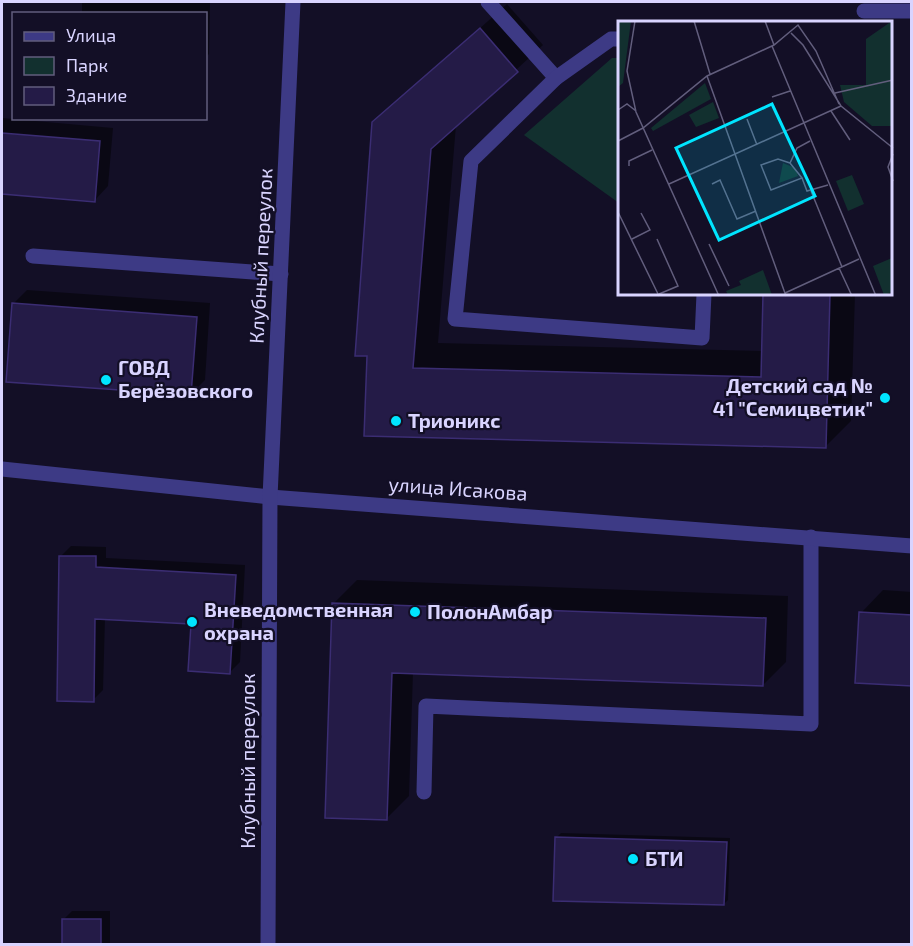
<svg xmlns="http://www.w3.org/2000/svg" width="913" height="946" viewBox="0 0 913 946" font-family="'Exo 2',sans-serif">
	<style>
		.green { fill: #12302f }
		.shadow { fill: #0007 }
		.building { fill: #241b47; stroke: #3b2d73; stroke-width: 1.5 }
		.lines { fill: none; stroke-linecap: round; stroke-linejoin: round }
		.service { stroke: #3d3a85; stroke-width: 15 }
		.minor { stroke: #3d3a85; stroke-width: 15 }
		.poi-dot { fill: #00e5ff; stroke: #130f26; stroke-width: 2 }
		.labels { text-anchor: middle; stroke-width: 4.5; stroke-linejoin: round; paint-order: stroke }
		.street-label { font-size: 20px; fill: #d9d4ff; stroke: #130f26 }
		.poi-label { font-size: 20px; font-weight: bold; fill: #d9d4ff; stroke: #130f26; text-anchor: start }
		.inset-road { fill: none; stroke: #625e7d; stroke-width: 1.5 }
		.view { fill: #00e5ff; fill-opacity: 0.15; stroke: #00e5ff; stroke-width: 3 }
		.inset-edge { fill: none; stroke: #d9d4ff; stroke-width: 3 }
	</style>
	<rect width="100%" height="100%" fill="#130f26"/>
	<path class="green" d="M 612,58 L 619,58 L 619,203 L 524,135 Z"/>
	<g class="shadow">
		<path d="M 82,2 L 210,2 L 209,54 L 206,57 L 206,14 L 82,14 Z"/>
		<path d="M 507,4 L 543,45 L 456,125 L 438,343 L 763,351 L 765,294 L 855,294 L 851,421 L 825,447 L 366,435 L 374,123 Z"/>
		<path d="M 2,118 L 113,128 L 108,186 L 95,200 L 2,193 Z"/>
		<path d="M 27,290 L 210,303 L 205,380 L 191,394 L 13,304 Z"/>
		<path d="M 71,546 L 106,547 L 106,558 L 245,565 L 240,662 L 230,672 L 193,623 L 105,618 L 103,690 L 93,700 L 61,556 Z"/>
		<path d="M 357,580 L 788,596 L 786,662 L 763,685 L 413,672 L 409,796 L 386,819 L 334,603 Z"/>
		<path d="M 883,590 L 912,592 L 912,685 L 861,613 Z"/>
		<path d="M 561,833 L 730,838 L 728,900 L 724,904 L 557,837 Z"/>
		<path d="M 72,911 L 110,911 L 110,944 L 63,944 L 63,920 Z"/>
	</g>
	<g class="building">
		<path d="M 480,28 L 518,72 L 431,149 L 413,368 L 761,377 L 763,294 L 830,294 L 826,448 L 364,436 L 367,356 L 355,356 L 372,122 Z"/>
		<path d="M 2,133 L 100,141 L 95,202 L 2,194 Z"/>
		<path d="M 12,303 L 197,317 L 191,395 L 6,382 Z"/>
		<path d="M 59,556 L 96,556 L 96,567 L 236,575 L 230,674 L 188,671 L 191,624 L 95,619 L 94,702 L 57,701 Z"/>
		<path d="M 332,603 L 766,618 L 763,686 L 392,673 L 387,820 L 325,818 Z"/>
		<path d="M 859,612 L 912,615 L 912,686 L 855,683 Z"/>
		<path d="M 555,837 L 727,842 L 724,905 L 553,901 Z"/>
		<rect x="62" y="919" width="39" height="26"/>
	</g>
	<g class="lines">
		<g class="service">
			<path d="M 488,2 L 556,78"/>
			<path d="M 864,11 L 912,11"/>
			<path d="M 619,39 L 611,39 L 556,78 L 471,161 L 455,319 L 702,338 L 704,294"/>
			<path d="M 33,256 L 281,274"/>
			<path d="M 424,792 L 426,706 L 811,724 L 811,537"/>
		</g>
		<g class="minor">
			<path d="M 2,469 L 270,497 L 912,546"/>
			<path d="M 268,944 L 270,497 L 293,2"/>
		</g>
	</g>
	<g class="poi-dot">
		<circle cx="106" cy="380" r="6"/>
		<circle cx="885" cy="398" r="6"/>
		<circle cx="396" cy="421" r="6"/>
		<circle cx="415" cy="612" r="6"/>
		<circle cx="192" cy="622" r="6"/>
		<circle cx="633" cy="859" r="6"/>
	</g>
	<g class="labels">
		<g class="street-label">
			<text transform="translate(261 256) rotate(-87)" y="7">Клубный переулок</text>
			<text transform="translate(458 489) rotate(4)" y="7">улица Исакова</text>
			<text transform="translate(248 761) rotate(-90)" y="7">Клубный переулок</text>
		</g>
		<g class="poi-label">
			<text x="118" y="375">ГОВД<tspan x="118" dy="23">Берёзовского</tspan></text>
			<text x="873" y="393" text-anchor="end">Детский сад №<tspan x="873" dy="23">41 "Семицветик"</tspan></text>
			<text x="408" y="428">Трионикс</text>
			<text x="204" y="617">Вневедомственная<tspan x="204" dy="23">охрана</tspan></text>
			<text x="427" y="619">ПолонАмбар</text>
			<text x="645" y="866">БТИ</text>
		</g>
	</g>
	<g transform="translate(618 21)">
		<rect width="274" height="274" fill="#130f26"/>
		<path d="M 0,0 L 13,0 L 5,62 L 0,66 ZM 274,0 L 274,105 L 254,105 L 226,81 L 222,64 L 248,64 L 248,18 ZM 87,62 L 93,78 L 35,110 L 33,107 ZM 95,81 L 101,97 L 78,106 L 71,94 ZM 165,142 L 177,147 L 180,155 L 161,162 ZM 234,154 L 246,183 L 230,190 L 218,160 ZM 274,237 L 274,271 L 266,274 L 255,245 ZM 145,249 L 154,274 L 110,274 L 108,270 L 123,264 L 121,260 Z" fill="#12302f"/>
		<path class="inset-road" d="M 17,0 L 9,50 L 18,91 L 101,275M 76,0 L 92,53M 147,0 L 156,24M 173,12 L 185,24 L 223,85 L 275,127M 154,25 L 258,275M 89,55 L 168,275M 217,72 L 275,59M 154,76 L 172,70M 0,89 L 9,83 L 18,90M 213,90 L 232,119M 129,98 L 139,124M 0,120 L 25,107 L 89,55 L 156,24 L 180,4 L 198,30 L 221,83M 275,133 L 270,146 L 275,160M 172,142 L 184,157 L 153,169 L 143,144 L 160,138 L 172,142 L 179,127 L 192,120M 11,145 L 11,140 L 34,129M 184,157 L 189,170 L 210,164M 51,163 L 223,85M 94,163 L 102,159 L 119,198 L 138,190M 193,170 L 224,246M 0,191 L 41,275M 14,218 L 32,209 L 23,192M 39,218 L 60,265 L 41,273M 91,223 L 111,265M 221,247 L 234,275M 167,272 L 241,238"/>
		<path class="view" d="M 154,83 L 197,175 L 101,219 L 58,127 Z"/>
		<rect width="274" height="274" class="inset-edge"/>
	</g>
	<rect width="913" height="946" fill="none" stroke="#d9d4ff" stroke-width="6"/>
	<rect x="12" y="12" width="195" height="108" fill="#130f26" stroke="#625e7d" stroke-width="1.5"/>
	<rect x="24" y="32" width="30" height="9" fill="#3d3a85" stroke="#625e7d" stroke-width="1.5"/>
	<text x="66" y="42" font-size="18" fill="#d9d4ff">Улица</text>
	<rect x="24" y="57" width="30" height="18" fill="#12302f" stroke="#625e7d" stroke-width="1.5"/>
	<text x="66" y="72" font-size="18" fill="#d9d4ff">Парк</text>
	<rect x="24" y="87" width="30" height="18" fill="#241b47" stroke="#625e7d" stroke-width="1.5"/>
	<text x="66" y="102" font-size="18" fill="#d9d4ff">Здание</text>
</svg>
